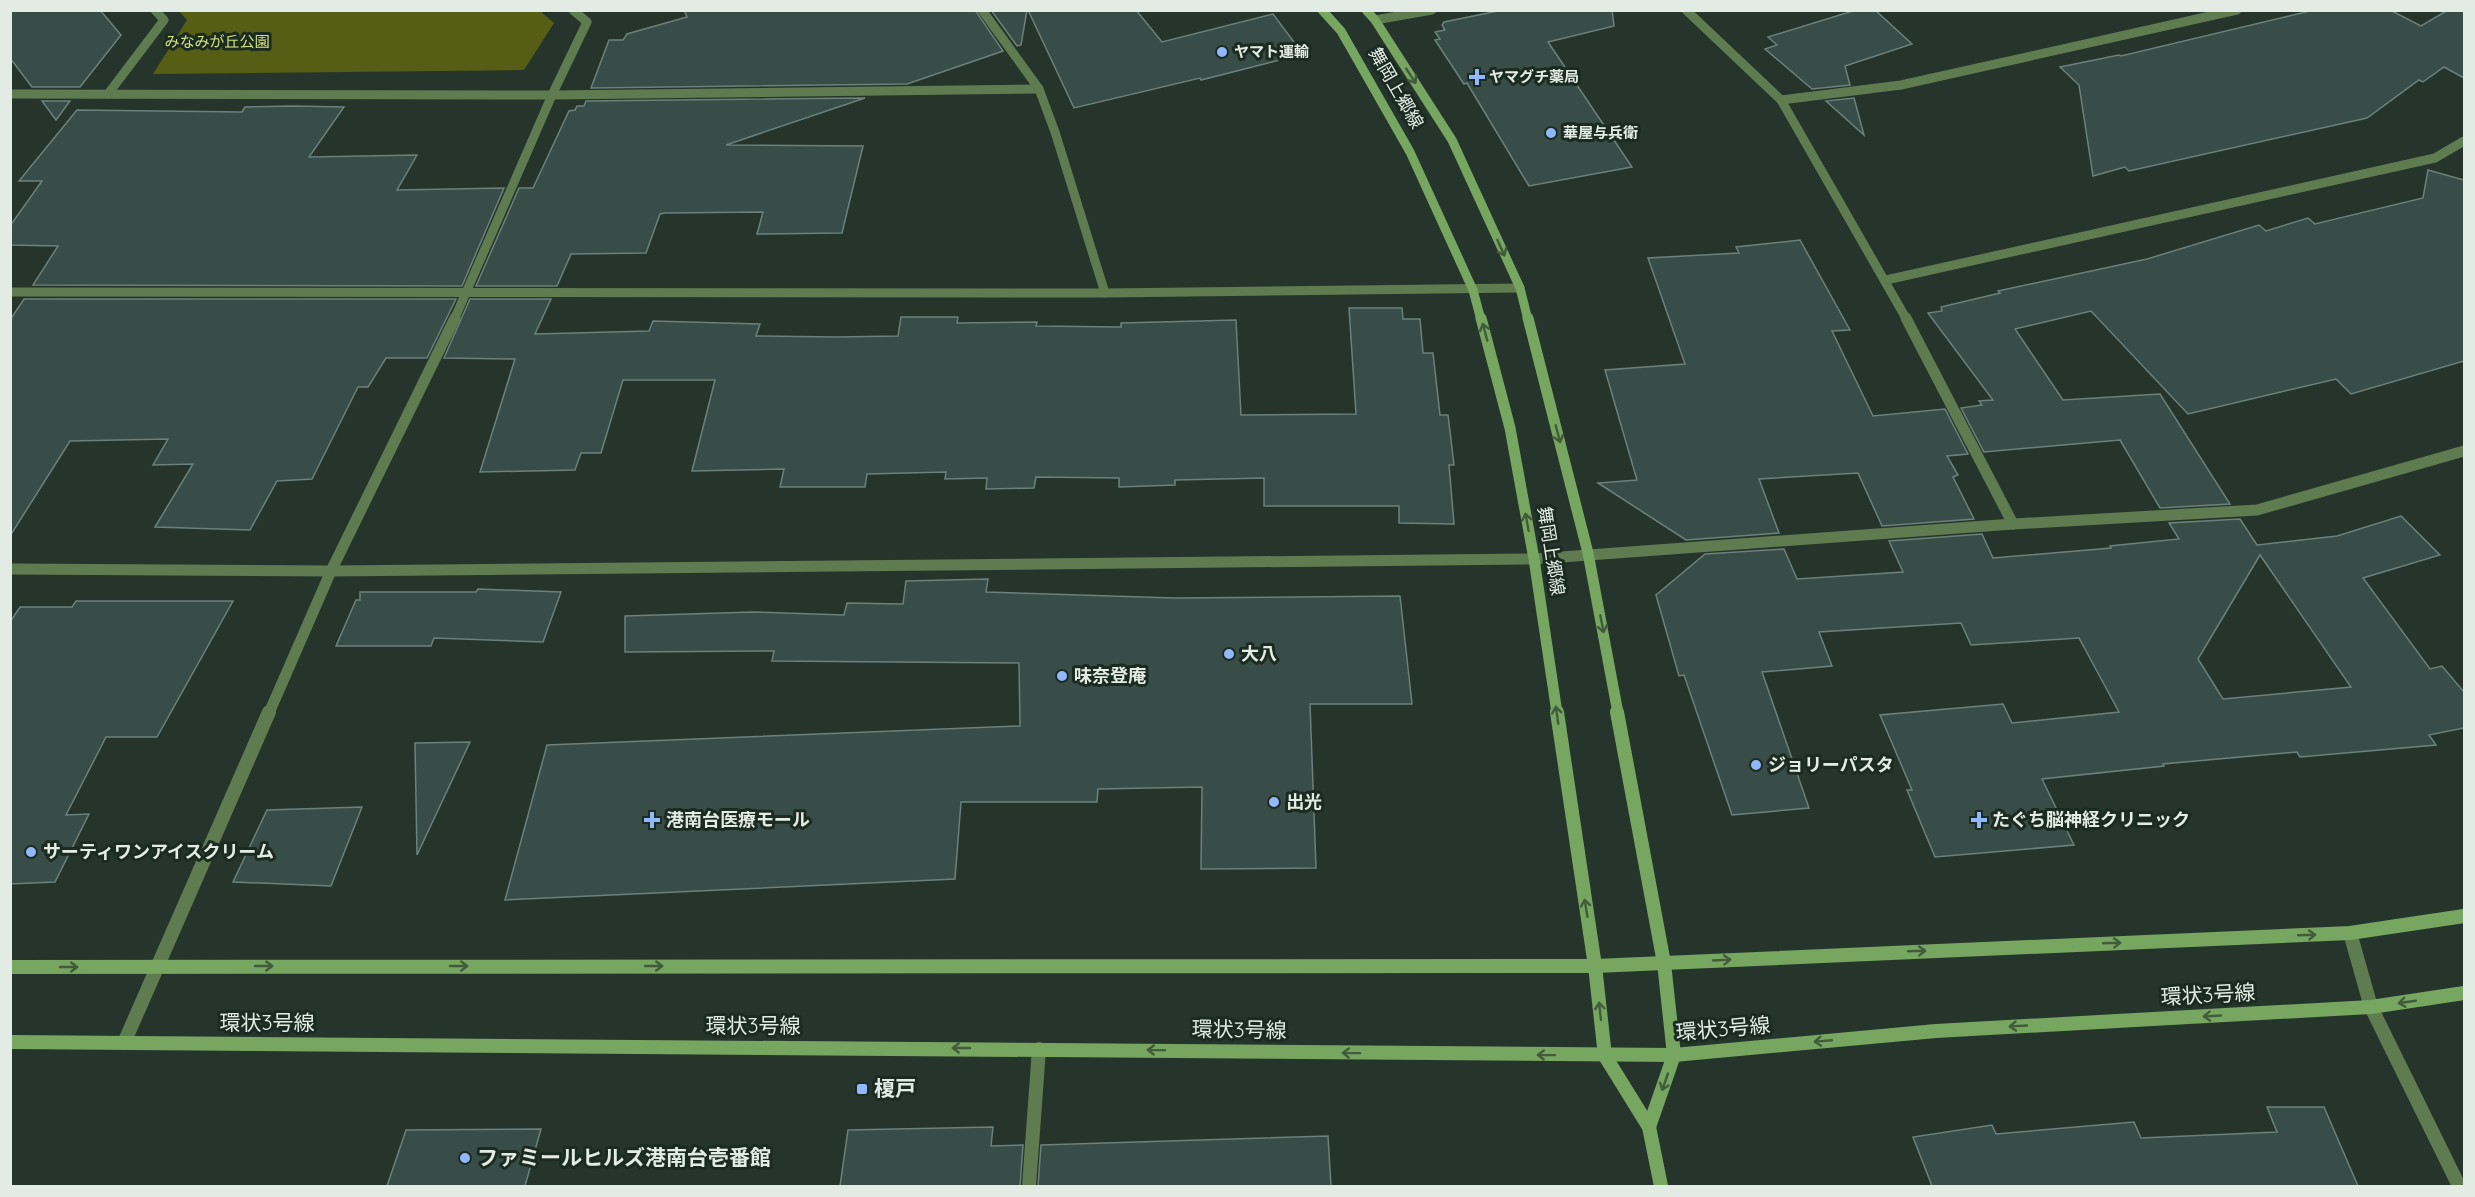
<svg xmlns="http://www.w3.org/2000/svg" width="2475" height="1197" viewBox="0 0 2475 1197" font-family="Quicksand,'Noto Sans JP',sans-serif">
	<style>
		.green { fill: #565d15 }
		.building { fill: #394d48; stroke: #6b817b; stroke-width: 1.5; fill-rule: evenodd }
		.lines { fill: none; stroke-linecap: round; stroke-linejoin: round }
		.street-far2 { stroke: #5f7c51; stroke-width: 9 }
		.street-far1 { stroke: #5f7c51; stroke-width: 11 }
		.street { stroke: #5f7c51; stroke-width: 14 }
		.secondary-far2 { stroke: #77a661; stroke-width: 9 }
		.secondary-far1 { stroke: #77a661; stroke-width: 11 }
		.secondary { stroke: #77a661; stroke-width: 14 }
		.oneway { stroke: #405c3b }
		.poi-dot { fill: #91b8fd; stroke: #1c2b22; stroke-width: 2 }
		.labels { text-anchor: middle; stroke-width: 6; stroke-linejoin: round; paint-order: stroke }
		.far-park-label { font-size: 15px; fill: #d3e179; stroke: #1c2b22 }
		.far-poi-label { font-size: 15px; font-weight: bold; fill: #e2ece5; stroke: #1c2b22; text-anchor: start }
		.street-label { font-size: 18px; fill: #e2ece5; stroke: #1c2b22 }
		.poi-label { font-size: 18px; font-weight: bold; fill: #e2ece5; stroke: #1c2b22; text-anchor: start }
		.near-street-label { font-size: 21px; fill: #e2ece5; stroke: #1c2b22 }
		.near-poi-label { font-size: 21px; font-weight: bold; fill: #e2ece5; stroke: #1c2b22; text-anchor: start }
	</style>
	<rect width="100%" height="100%" fill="#26352c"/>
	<path class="green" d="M 539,10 L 554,23 L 524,70 L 153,74 L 187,20 L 179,11 Z"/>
	<g class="building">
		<path d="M 10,10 L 100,10 L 121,35 L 80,87 L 32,87 L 10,58 Z"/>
		<path d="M 684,10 L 975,10 L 1003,51 L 907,84 L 591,88 L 609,40 L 623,40 L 627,34 L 687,17 Z"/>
		<path d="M 991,10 L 1027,10 L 1021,45 L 1017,46 Z"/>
		<path d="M 1028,10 L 1136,10 L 1162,42 L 1273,14 L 1303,54 L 1201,80 L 1200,78 L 1074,108 Z"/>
		<path d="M 1503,10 L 1612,10 L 1614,26 L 1548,42 L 1632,167 L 1529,186 L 1467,83 L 1464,84 L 1435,40 L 1440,39 L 1435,32 L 1445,30 L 1442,25 L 1444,22 Z"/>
		<path d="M 1856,10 L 1875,10 L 1912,44 L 1845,66 L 1850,85 L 1812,89 L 1765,49 L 1777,45 L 1768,37 Z"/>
		<path d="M 2314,10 L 2390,10 L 2421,26 L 2448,10 L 2464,10 L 2464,78 L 2444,67 L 2423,82 L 2419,80 L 2367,118 L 2129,171 L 2125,167 L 2093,176 L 2079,85 L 2060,67 L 2119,55 L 2121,56 Z"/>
		<path d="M 865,98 L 726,145 L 863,146 L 842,233 L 757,234 L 763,212 L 665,213 L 660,214 L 646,253 L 571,254 L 557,286 L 476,286 L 519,188 L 533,188 L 569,111 L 575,110 L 577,106 L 584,106 L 586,101 Z"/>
		<path d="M 1854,98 L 1864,135 L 1826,101 Z"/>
		<path d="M 42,101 L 70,101 L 56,120 Z"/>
		<path d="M 292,106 L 344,107 L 309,157 L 417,155 L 397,190 L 504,188 L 462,286 L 33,285 L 58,246 L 10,245 L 10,226 L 42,181 L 19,181 L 77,110 L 242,112 L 245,107 Z"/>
		<path d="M 2428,170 L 2464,180 L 2464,361 L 2351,394 L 2336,379 L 2188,414 L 2091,311 L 2015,329 L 2063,400 L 2160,394 L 2230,504 L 2160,508 L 2120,440 L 1984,452 L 1961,408 L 1982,405 L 1979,401 L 1993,400 L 1928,313 L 1942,311 L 1941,307 L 2000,293 L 1998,291 L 2147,259 L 2259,225 L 2266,231 L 2308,218 L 2315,224 L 2423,198 Z"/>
		<path d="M 1800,240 L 1850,330 L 1832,331 L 1873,416 L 1945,409 L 1968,454 L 1947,456 L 1958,475 L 1953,477 L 1974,519 L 1882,526 L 1858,473 L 1759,479 L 1779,533 L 1686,540 L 1598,483 L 1637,480 L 1605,370 L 1685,364 L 1648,258 L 1739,253 L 1736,247 Z"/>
		<path d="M 24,299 L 456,299 L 427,358 L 386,358 L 368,387 L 358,387 L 312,479 L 277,481 L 250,530 L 155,527 L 193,464 L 153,465 L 168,439 L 70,441 L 10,536 L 10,320 Z"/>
		<path d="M 470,299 L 551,299 L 535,334 L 649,331 L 653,321 L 760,324 L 756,336 L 836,337 L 898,336 L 901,317 L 958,317 L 957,323 L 1037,322 L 1036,326 L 1121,327 L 1121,323 L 1236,320 L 1241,415 L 1356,414 L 1349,308 L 1402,308 L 1403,319 L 1420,319 L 1423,353 L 1433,353 L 1440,415 L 1448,415 L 1454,465 L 1449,465 L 1454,524 L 1399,523 L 1399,506 L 1264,506 L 1264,478 L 1175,480 L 1175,485 L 1119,487 L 1119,478 L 1036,477 L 1034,488 L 986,489 L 987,478 L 945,479 L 946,472 L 867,474 L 865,487 L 780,487 L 784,469 L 692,471 L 715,380 L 623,380 L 601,453 L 581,453 L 575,470 L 480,472 L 515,359 L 444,358 Z"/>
		<path d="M 2401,516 L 2440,555 L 2363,578 L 2430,669 L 2442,666 L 2464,692 L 2464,728 L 2429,735 L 2436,745 L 2300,757 L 2297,752 L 2163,764 L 2164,766 L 2042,779 L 2074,845 L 1935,857 L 1907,790 L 1912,790 L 1880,715 L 2003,704 L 2012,723 L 2119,712 L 2079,638 L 1971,645 L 1961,623 L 1819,632 L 1832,666 L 1762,672 L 1809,808 L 1732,815 L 1684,675 L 1679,676 L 1656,595 L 1705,554 L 1784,549 L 1797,579 L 1903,572 L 1889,541 L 1982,534 L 1993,558 L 2111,548 L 2110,546 L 2179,539 L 2169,523 L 2240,519 L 2257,545 L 2337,536 ZM 2260,555 L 2351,687 L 2223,699 L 2198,659 Z"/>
		<path d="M 988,579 L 986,592 L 1174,598 L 1400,596 L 1412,704 L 1310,704 L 1316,868 L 1201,869 L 1202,787 L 1098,789 L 1097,802 L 961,802 L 955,879 L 505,900 L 547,745 L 1020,726 L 1019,663 L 772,661 L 774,651 L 625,652 L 625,616 L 753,612 L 844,615 L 847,603 L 903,604 L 906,581 Z"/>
		<path d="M 478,589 L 561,592 L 543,642 L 434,638 L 431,646 L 336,646 L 356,600 L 360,600 L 360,592 L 476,592 Z"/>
		<path d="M 76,601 L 233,601 L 157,737 L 106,737 L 66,815 L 89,814 L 55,882 L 10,884 L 10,622 L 20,607 L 72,607 Z"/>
		<path d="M 470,742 L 417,855 L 415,743 Z"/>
		<path d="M 362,807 L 331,886 L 233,882 L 267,810 Z"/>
		<path d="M 2267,1107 L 2324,1107 L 2358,1186 L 1932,1186 L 1913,1137 L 1992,1125 L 1996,1134 L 2134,1122 L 2141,1138 L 2277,1132 Z"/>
		<path d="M 993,1127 L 991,1146 L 1023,1145 L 1020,1186 L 840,1186 L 848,1130 Z"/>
		<path d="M 541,1129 L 525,1186 L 387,1186 L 406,1130 Z"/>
		<path d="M 1328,1136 L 1331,1186 L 1038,1186 L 1041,1145 Z"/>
	</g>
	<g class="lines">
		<g class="street-far2">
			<path d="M 982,10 L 1039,89 L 1055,132 L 1105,293 L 1520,288"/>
			<path d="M 1686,10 L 1781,100 L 1907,320"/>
			<path d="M 1375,20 L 1432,10"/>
			<path d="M 10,94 L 552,95 L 1039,89"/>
			<path d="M 108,94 L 164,20 L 155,10"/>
			<path d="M 1781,100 L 1901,85 L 2237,10"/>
			<path d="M 1886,280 L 2435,158 L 2464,141"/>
			<path d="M 10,292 L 1105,293"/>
			<path d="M 454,320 L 552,95 L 587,22 L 573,10"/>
		</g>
		<g class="street-far1">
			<path d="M 1906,318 L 2013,524"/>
			<path d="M 10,569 L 331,571 L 1534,559 L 2013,524 L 2257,510 L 2464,451"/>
			<path d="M 269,713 L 331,571 L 455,318"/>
		</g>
		<g class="street">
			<path d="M 2350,933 L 2371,1007 L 2459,1186"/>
			<path d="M 124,1043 L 269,712"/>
			<path d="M 1029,1186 L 1039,1049"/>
		</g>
		<g class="secondary-far2">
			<path d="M 1322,10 L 1341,31 L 1410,152 L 1473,290 L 1481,320"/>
			<path d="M 1366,10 L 1375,20 L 1452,140 L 1520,288 L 1528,320"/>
		</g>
		<g class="secondary-far1">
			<path d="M 1481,318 L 1510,428 L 1534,559 L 1557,713"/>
			<path d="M 1528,318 L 1588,553 L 1618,713"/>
		</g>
		<g class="secondary">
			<path d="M 1557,712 L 1595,966 L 1605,1056 L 1649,1127 L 1661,1186"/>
			<path d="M 1617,712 L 1664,963 L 1674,1055 L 1649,1127"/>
			<path d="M 10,967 L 1595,966 L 2350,933 L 2464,916"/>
			<path d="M 10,1042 L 1674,1055 L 1936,1031 L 2371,1007 L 2464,993"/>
		</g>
	</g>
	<defs><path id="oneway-shaft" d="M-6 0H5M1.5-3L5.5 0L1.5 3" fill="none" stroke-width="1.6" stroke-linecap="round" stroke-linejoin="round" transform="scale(1.5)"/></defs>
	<g class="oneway">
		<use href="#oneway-shaft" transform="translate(1411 76) rotate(57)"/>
		<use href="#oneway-shaft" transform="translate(1501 248) rotate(66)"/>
		<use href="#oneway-shaft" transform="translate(1485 332) rotate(-105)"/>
		<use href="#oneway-shaft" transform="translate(1558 434) rotate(75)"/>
		<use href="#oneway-shaft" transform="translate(1527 522) rotate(-100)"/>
		<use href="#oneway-shaft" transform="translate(1602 624) rotate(79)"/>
		<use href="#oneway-shaft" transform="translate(1557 715) rotate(-98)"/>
		<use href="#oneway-shaft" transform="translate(1586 908) rotate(-99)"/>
		<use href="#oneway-shaft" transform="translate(2307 935) rotate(-2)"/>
		<use href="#oneway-shaft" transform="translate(2112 943) rotate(-2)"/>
		<use href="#oneway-shaft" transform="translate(1917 951) rotate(-2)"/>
		<use href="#oneway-shaft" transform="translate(1722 960) rotate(-3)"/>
		<use href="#oneway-shaft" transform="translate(264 966)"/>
		<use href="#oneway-shaft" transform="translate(459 966)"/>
		<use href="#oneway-shaft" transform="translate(654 966)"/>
		<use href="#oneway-shaft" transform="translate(69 967)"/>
		<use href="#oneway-shaft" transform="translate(2407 1002) rotate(172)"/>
		<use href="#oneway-shaft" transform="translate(1600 1011) rotate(-96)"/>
		<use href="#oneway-shaft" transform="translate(2212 1016) rotate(177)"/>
		<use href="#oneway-shaft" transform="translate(2018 1026) rotate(177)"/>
		<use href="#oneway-shaft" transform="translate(1823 1041) rotate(175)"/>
		<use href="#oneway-shaft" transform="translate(961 1048) rotate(-180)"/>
		<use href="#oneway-shaft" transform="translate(1156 1050) rotate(-179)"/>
		<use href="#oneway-shaft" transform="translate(1351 1053) rotate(-179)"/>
		<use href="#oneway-shaft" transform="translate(1546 1055) rotate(-179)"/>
		<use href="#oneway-shaft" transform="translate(1665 1082) rotate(109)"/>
	</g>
	<g class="poi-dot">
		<circle cx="1222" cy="52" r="6"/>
		<path d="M1474 68h6v6h6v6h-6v6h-6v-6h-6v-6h6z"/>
		<circle cx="1551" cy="133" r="6"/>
		<circle cx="1229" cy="654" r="6"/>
		<circle cx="1062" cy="676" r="6"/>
		<circle cx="1756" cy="765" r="6"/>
		<circle cx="1274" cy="802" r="6"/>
		<path d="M649 811h6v6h6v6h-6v6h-6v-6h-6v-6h6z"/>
		<path d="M1976 811h6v6h6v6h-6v6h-6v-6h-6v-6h6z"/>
		<circle cx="31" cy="852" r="6"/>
		<rect x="856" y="1083" width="12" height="12" rx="3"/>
		<circle cx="465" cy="1158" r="6"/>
	</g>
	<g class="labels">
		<g class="far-park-label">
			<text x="217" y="47">みなみが丘公園</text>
		</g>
		<g class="far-poi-label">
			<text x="1234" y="57">ヤマト運輸</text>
			<text x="1489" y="82">ヤマグチ薬局</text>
			<text x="1563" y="138">華屋与兵衛</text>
		</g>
		<g class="street-label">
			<text transform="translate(1396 88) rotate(60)" y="6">舞岡上郷線</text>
			<text transform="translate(1551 551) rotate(81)" y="6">舞岡上郷線</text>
		</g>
		<g class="poi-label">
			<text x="1241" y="660">大八</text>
			<text x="1074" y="682">味奈登庵</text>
			<text x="1768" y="771">ジョリーパスタ</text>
			<text x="1286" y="808">出光</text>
			<text x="666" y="826">港南台医療モール</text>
			<text x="1992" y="826">たぐち脳神経クリニック</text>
			<text x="43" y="858">サーティワンアイスクリーム</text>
		</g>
		<g class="near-street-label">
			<text transform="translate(2208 995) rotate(-3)" y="7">環状3号線</text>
			<text x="267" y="1030">環状3号線</text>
			<text x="753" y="1033">環状3号線</text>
			<text transform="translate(1723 1029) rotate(-5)" y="7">環状3号線</text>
			<text transform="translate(1239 1030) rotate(1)" y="7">環状3号線</text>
		</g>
		<g class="near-poi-label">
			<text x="874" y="1096">榎戸</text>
			<text x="477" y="1165">ファミールヒルズ港南台壱番館</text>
		</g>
	</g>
	<rect width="2475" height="1197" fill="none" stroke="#e2ece5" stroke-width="24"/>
</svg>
